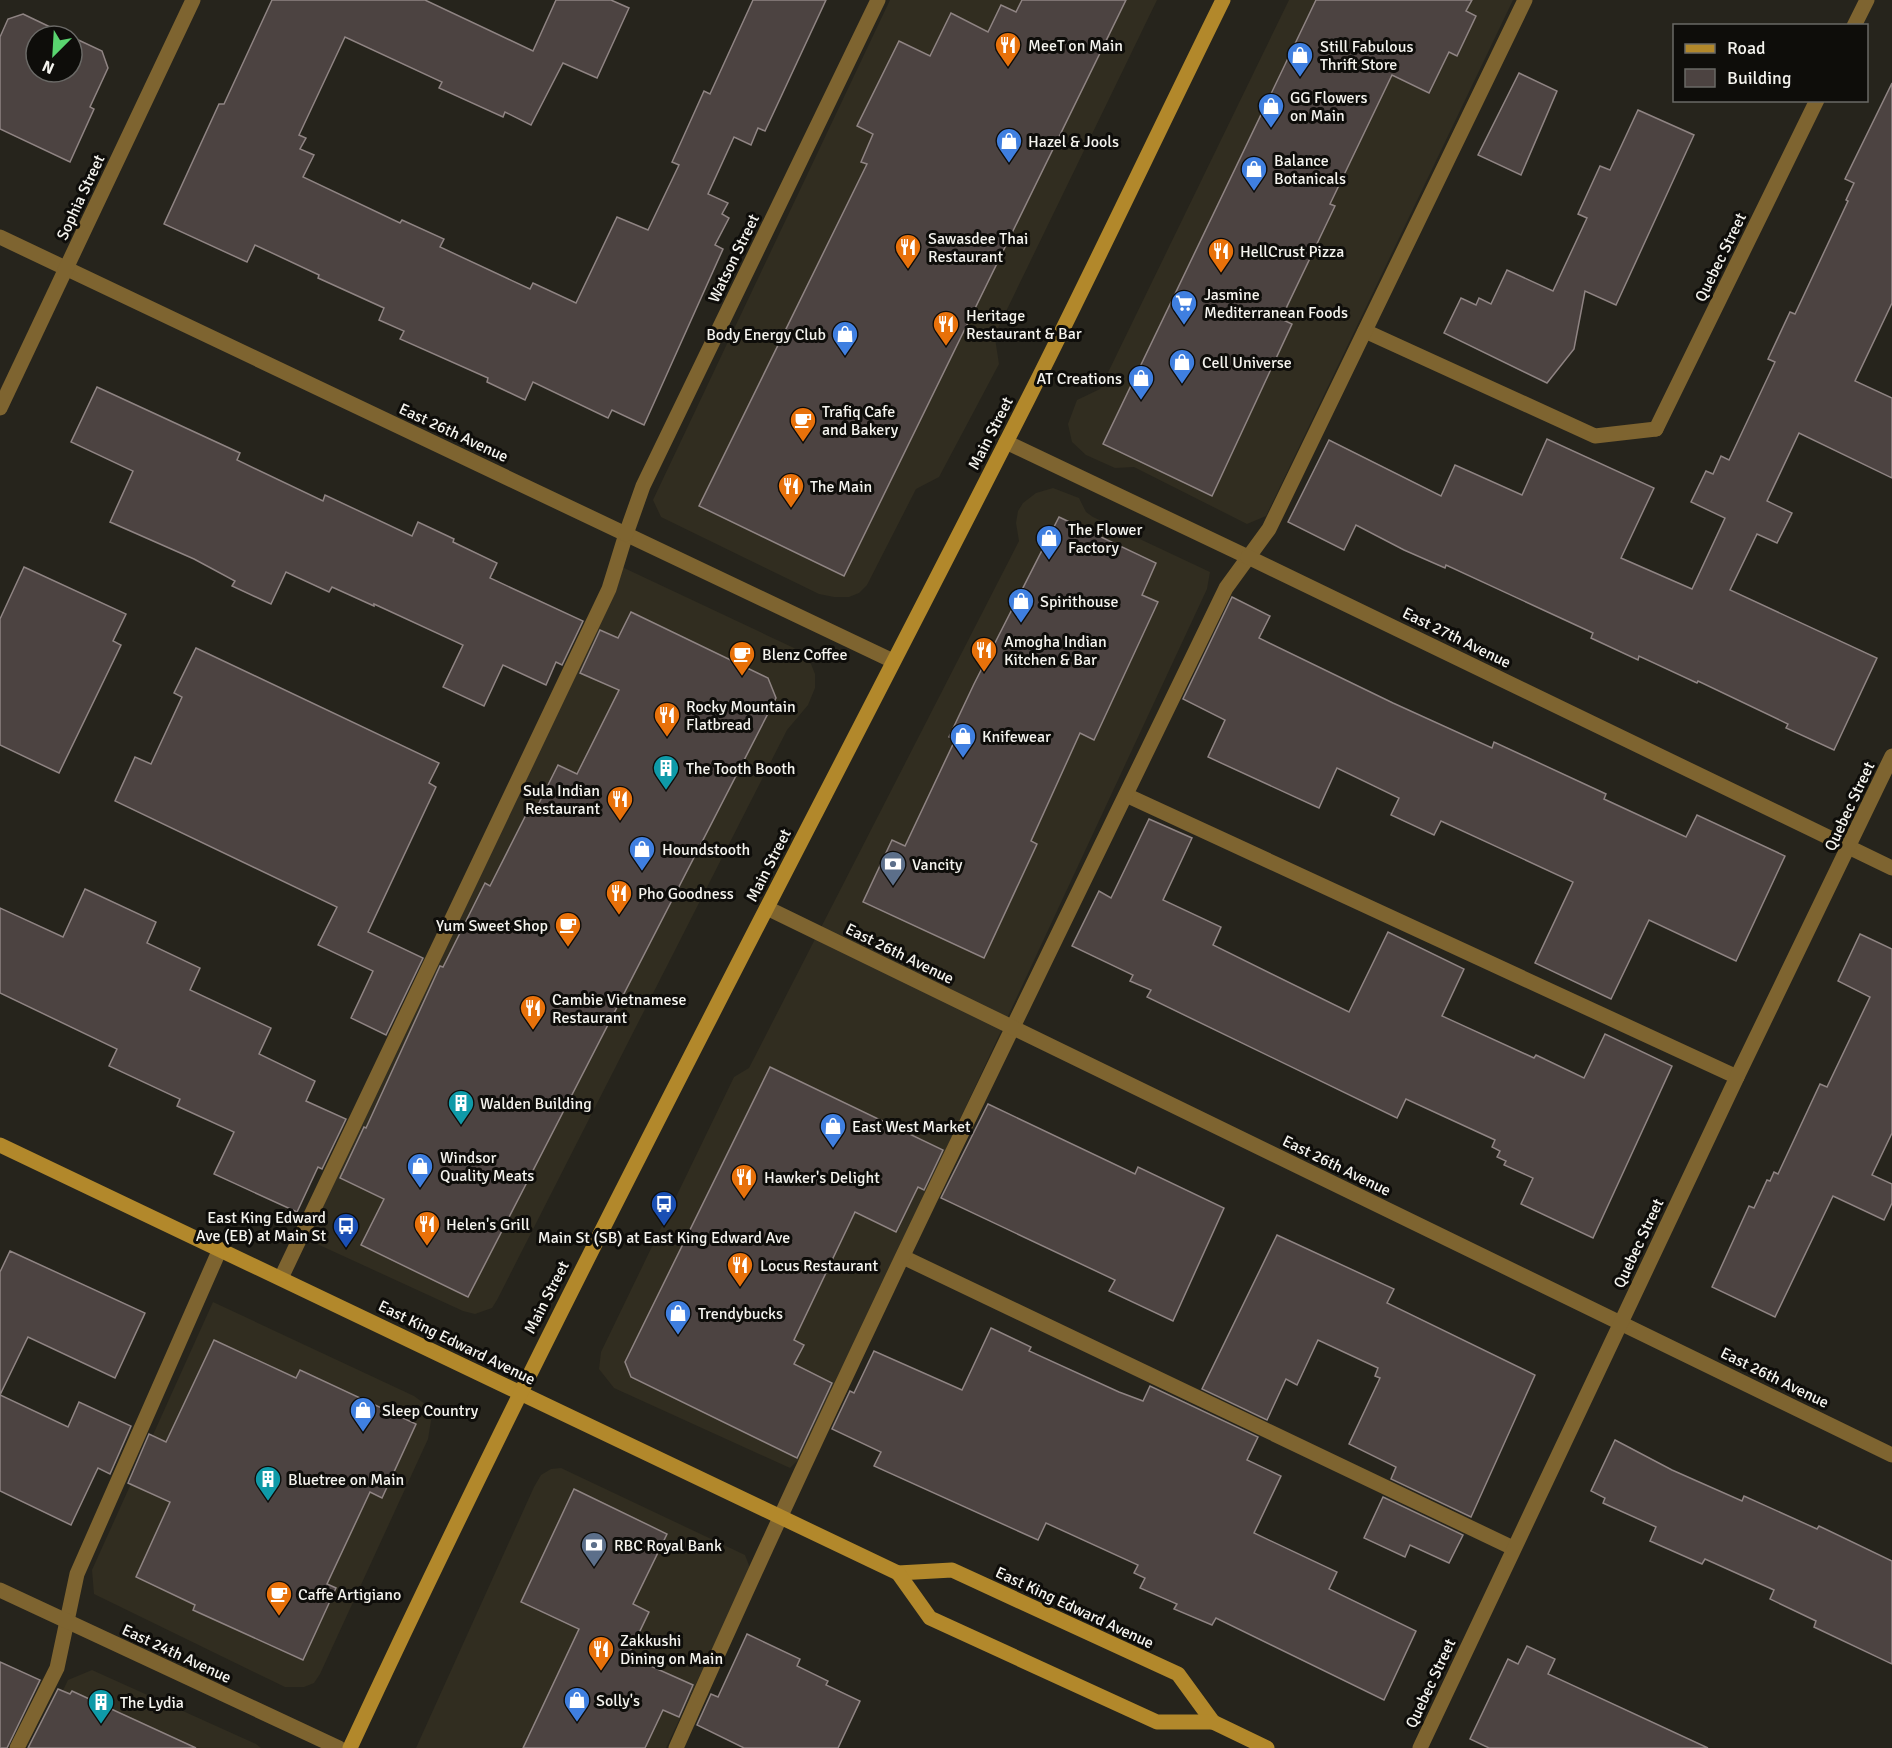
<svg xmlns="http://www.w3.org/2000/svg" width="1892" height="1748" viewBox="0 0 1892 1748" font-family="Signika,sans-serif">
	<style>
		.built { fill: #312d20 }
		.building { fill: #4c4341; stroke: #8f8483; stroke-width: 1.5 }
		.lines { fill: none; stroke-linecap: round; stroke-linejoin: round }
		.service { stroke: #7e6430; stroke-width: 15 }
		.pedestrian { stroke: #7e6430; stroke-width: 15 }
		.minor { stroke: #7e6430; stroke-width: 15 }
		.secondary { stroke: #b2882b; stroke-width: 15 }
		.labels { text-anchor: middle; stroke-width: 6; stroke-linejoin: round; paint-order: stroke }
		.poi-label { font-size: 16px; fill: #f5f4ef; stroke: #0e0d0a; text-anchor: start }
		.street-label { font-size: 16px; fill: #f5f4ef; stroke: #0e0d0a }
	</style>
	<rect width="100%" height="100%" fill="#26241c"/>
	<g class="built">
		<path d="M 890,0 L 1157,0 L 997,330 L 995,338 L 999,364 L 939,477 L 916,489 L 867,585 L 859,593 L 849,597 L 834,597 L 819,594 L 661,517 L 653,500 Z"/>
		<path d="M 1289,0 L 1513,0 L 1266,516 L 1247,524 L 1134,467 L 1115,468 L 1086,455 L 1072,442 L 1068,424 L 1077,400 L 1100,389 Z"/>
		<path d="M 1053,488 L 1079,498 L 1086,512 L 1093,517 L 1210,572 L 1207,589 L 804,1454 L 790,1468 L 614,1388 L 599,1369 L 601,1352 L 734,1077 L 749,1068 L 1019,541 L 1016,523 L 1018,511 L 1023,503 L 1036,493 Z"/>
		<path d="M 622,567 L 794,648 L 811,664 L 815,674 L 815,688 L 808,705 L 787,730 L 497,1300 L 492,1308 L 475,1314 L 463,1311 L 304,1238 Z"/>
		<path d="M 213,1302 L 414,1396 L 425,1404 L 432,1415 L 428,1439 L 320,1674 L 314,1683 L 304,1687 L 285,1687 L 94,1594 L 92,1570 Z"/>
		<path d="M 561,1468 L 745,1555 L 750,1568 L 666,1748 L 416,1748 L 534,1487 L 541,1475 L 551,1469 Z"/>
		<path d="M 92,1670 L 256,1744 L 261,1748 L 35,1748 L 68,1680 Z"/>
	</g>
	<g class="building">
		<path d="M 272,0 L 425,0 L 533,51 L 556,0 L 611,0 L 629,8 L 597,78 L 563,63 L 531,125 L 505,112 L 503,117 L 439,88 L 442,82 L 345,37 L 299,135 L 306,138 L 300,149 L 314,155 L 303,177 L 400,223 L 402,220 L 444,239 L 440,247 L 530,289 L 533,283 L 576,303 L 617,217 L 648,230 L 679,165 L 672,162 L 704,91 L 710,94 L 753,0 L 826,0 L 765,131 L 758,128 L 751,145 L 734,137 L 708,194 L 728,203 L 722,214 L 729,218 L 715,245 L 723,249 L 644,425 L 612,410 L 608,418 L 533,382 L 525,400 L 487,382 L 488,378 L 400,339 L 404,331 L 379,320 L 384,308 L 318,278 L 319,275 L 255,245 L 247,262 L 164,224 L 219,104 L 224,104 Z"/>
		<path d="M 1022,0 L 1126,0 L 844,576 L 699,506 L 867,164 L 861,162 L 873,134 L 857,126 L 899,41 L 930,56 L 951,13 L 988,32 L 1001,5 L 1016,12 Z"/>
		<path d="M 1316,0 L 1472,0 L 1466,11 L 1476,16 L 1457,56 L 1449,52 L 1429,93 L 1392,75 L 1330,204 L 1335,206 L 1281,319 L 1292,324 L 1212,496 L 1103,444 Z"/>
		<path d="M 23,14 L 69,36 L 36,36 L 36,72 L 72,72 L 72,37 L 102,51 L 108,68 L 90,107 L 94,109 L 70,162 L 0,129 L 0,37 L 8,19 Z"/>
		<path d="M 1519,73 L 1557,91 L 1521,175 L 1478,155 Z"/>
		<path d="M 1892,83 L 1892,303 L 1855,381 L 1892,398 L 1892,478 L 1799,433 L 1767,501 L 1792,513 L 1777,543 L 1757,534 L 1730,590 L 1877,658 L 1834,750 L 1786,728 L 1788,724 L 1698,681 L 1697,683 L 1639,656 L 1638,660 L 1591,638 L 1593,633 L 1446,565 L 1445,568 L 1404,550 L 1356,525 L 1344,550 L 1288,522 L 1329,440 L 1441,496 L 1455,465 L 1522,495 L 1547,439 L 1654,488 L 1621,558 L 1692,589 L 1725,518 L 1691,502 L 1706,471 L 1713,474 L 1721,456 L 1729,460 L 1775,362 L 1768,359 L 1790,312 L 1795,314 L 1848,201 L 1846,200 L 1854,183 L 1845,179 Z"/>
		<path d="M 1638,110 L 1694,135 L 1616,305 L 1585,291 L 1574,349 L 1547,383 L 1444,333 L 1461,298 L 1476,305 L 1479,298 L 1491,304 L 1507,270 L 1553,291 L 1587,218 L 1578,214 L 1600,166 L 1610,170 Z"/>
		<path d="M 97,387 L 240,453 L 237,460 L 323,501 L 325,495 L 412,536 L 418,522 L 454,539 L 453,542 L 497,563 L 490,578 L 583,621 L 562,665 L 556,662 L 546,685 L 503,665 L 484,706 L 443,687 L 463,645 L 374,604 L 374,606 L 332,587 L 329,592 L 286,572 L 271,604 L 232,586 L 235,581 L 194,559 L 110,522 L 133,471 L 71,442 Z"/>
		<path d="M 1059,517 L 1156,563 L 1142,595 L 1158,602 L 1094,740 L 1080,733 L 1031,841 L 1037,844 L 984,958 L 863,902 L 892,840 L 905,846 L 955,740 L 949,737 L 974,684 Z"/>
		<path d="M 24,567 L 126,614 L 113,641 L 121,645 L 59,773 L 0,745 L 0,619 Z"/>
		<path d="M 1232,597 L 1270,616 L 1259,638 L 1393,703 L 1492,748 L 1494,742 L 1606,794 L 1604,799 L 1686,837 L 1697,815 L 1785,856 L 1736,961 L 1649,920 L 1611,999 L 1535,963 L 1573,882 L 1441,821 L 1434,835 L 1391,815 L 1399,798 L 1337,768 L 1319,808 L 1208,757 L 1225,720 L 1183,699 Z"/>
		<path d="M 631,612 L 768,678 L 776,698 L 468,1297 L 361,1245 L 384,1199 L 340,1178 L 364,1127 L 366,1128 L 440,966 L 443,967 L 485,883 L 490,886 L 531,805 L 537,807 L 558,765 L 577,774 L 619,690 L 580,673 L 600,630 L 618,638 Z"/>
		<path d="M 196,648 L 439,763 L 429,783 L 436,787 L 368,932 L 423,958 L 386,1035 L 351,1018 L 373,971 L 318,945 L 337,907 L 115,801 L 135,757 L 151,764 L 182,697 L 174,693 Z"/>
		<path d="M 1149,819 L 1192,838 L 1163,900 L 1221,927 L 1213,945 L 1349,1012 L 1388,932 L 1464,969 L 1442,1016 L 1534,1058 L 1536,1055 L 1584,1078 L 1605,1034 L 1672,1066 L 1593,1238 L 1521,1204 L 1533,1178 L 1504,1165 L 1506,1161 L 1497,1157 L 1500,1151 L 1492,1147 L 1495,1140 L 1406,1099 L 1397,1118 L 1147,997 L 1151,990 L 1130,981 L 1133,975 L 1072,946 L 1099,891 L 1111,898 Z"/>
		<path d="M 85,889 L 156,922 L 147,943 L 200,968 L 190,990 L 271,1028 L 259,1054 L 315,1081 L 306,1101 L 346,1119 L 322,1169 L 318,1167 L 297,1212 L 214,1174 L 234,1132 L 177,1106 L 180,1099 L 109,1066 L 117,1049 L 0,993 L 0,908 L 63,937 Z"/>
		<path d="M 1860,934 L 1892,949 L 1892,1133 L 1872,1175 L 1892,1184 L 1892,1203 L 1884,1220 L 1833,1196 L 1775,1317 L 1712,1287 L 1749,1206 L 1754,1208 L 1767,1180 L 1770,1181 L 1774,1172 L 1778,1174 L 1820,1084 L 1827,1087 L 1870,997 L 1838,981 Z"/>
		<path d="M 770,1067 L 943,1150 L 924,1190 L 918,1187 L 896,1232 L 855,1212 L 794,1340 L 804,1345 L 794,1364 L 832,1383 L 797,1458 L 631,1377 L 625,1362 Z"/>
		<path d="M 988,1104 L 1135,1174 L 1138,1167 L 1224,1208 L 1173,1321 L 1109,1291 L 1115,1280 L 941,1198 Z"/>
		<path d="M 1277,1235 L 1394,1289 L 1387,1303 L 1535,1375 L 1471,1517 L 1391,1479 L 1396,1467 L 1349,1444 L 1380,1378 L 1375,1376 L 1378,1368 L 1318,1340 L 1297,1385 L 1286,1379 L 1267,1420 L 1202,1389 Z"/>
		<path d="M 10,1251 L 145,1313 L 115,1378 L 28,1337 L 0,1395 L 68,1427 L 79,1402 L 131,1426 L 110,1474 L 98,1468 L 71,1525 L 0,1491 L 0,1272 Z"/>
		<path d="M 991,1328 L 1031,1347 L 1029,1351 L 1119,1392 L 1143,1401 L 1150,1386 L 1258,1437 L 1247,1460 L 1281,1476 L 1254,1533 L 1337,1572 L 1329,1589 L 1416,1631 L 1384,1700 L 1216,1618 L 1212,1625 L 1174,1609 L 1177,1604 L 1140,1588 L 1145,1578 L 1134,1573 L 1138,1565 L 1046,1523 L 1038,1540 L 874,1466 L 881,1452 L 832,1429 L 850,1391 L 854,1393 L 874,1351 L 962,1390 Z"/>
		<path d="M 214,1340 L 296,1378 L 300,1370 L 416,1424 L 382,1498 L 370,1492 L 327,1584 L 336,1588 L 303,1660 L 193,1610 L 195,1605 L 136,1577 L 170,1502 L 128,1483 L 149,1434 L 166,1442 Z"/>
		<path d="M 1615,1440 L 1672,1470 L 1742,1501 L 1744,1496 L 1817,1529 L 1819,1526 L 1892,1561 L 1892,1664 L 1814,1627 L 1816,1621 L 1770,1599 L 1774,1590 L 1705,1559 L 1702,1564 L 1650,1541 L 1656,1527 L 1603,1503 L 1605,1498 L 1591,1491 Z"/>
		<path d="M 574,1489 L 667,1534 L 633,1604 L 649,1612 L 628,1656 L 693,1685 L 679,1717 L 663,1710 L 645,1748 L 523,1748 L 579,1629 L 521,1602 Z"/>
		<path d="M 1383,1497 L 1463,1535 L 1449,1563 L 1410,1545 L 1405,1557 L 1364,1538 Z"/>
		<path d="M 747,1634 L 800,1659 L 797,1666 L 828,1681 L 826,1685 L 860,1701 L 838,1748 L 744,1748 L 697,1725 L 711,1694 L 718,1697 Z"/>
		<path d="M 1527,1646 L 1555,1659 L 1548,1674 L 1708,1748 L 1489,1748 L 1470,1739 L 1508,1659 L 1518,1664 Z"/>
		<path d="M 0,1662 L 40,1680 L 7,1748 L 0,1748 Z"/>
		<path d="M 58,1689 L 70,1694 L 72,1691 L 196,1748 L 28,1748 Z"/>
	</g>
	<g class="lines">
		<g class="service">
			<path d="M 1365,331 L 1595,436 L 1656,429"/>
			<path d="M 1126,795 L 1737,1077"/>
			<path d="M 903,1257 L 1513,1548"/>
			<path d="M 281,1278 L 609,589 L 626,534"/>
			<path d="M 17,1748 L 57,1668 L 77,1574 L 220,1249"/>
			<path d="M 676,1748 C 849,1356 1040,973 1226,588 L 1269,529 L 1525,0"/>
		</g>
		<path class="pedestrian" d="M 1006,442 L 1248,557"/>
		<g class="minor">
			<path d="M 1854,26 L 1867,0"/>
			<path d="M 0,237 L 893,661"/>
			<path d="M 0,408 L 193,0"/>
			<path d="M 1656,429 L 1817,100"/>
			<path d="M 626,534 L 643,486 L 878,0"/>
			<path d="M 1248,557 L 1892,868"/>
			<path d="M 767,908 L 1892,1455"/>
			<path d="M 0,1590 L 339,1748"/>
			<path d="M 1420,1748 L 1737,1077 L 1892,756"/>
		</g>
		<g class="secondary">
			<path d="M 0,1145 L 898,1573 L 952,1570 L 1178,1674 L 1213,1722"/>
			<path d="M 898,1573 L 930,1618 L 1157,1722 L 1213,1722 L 1267,1748"/>
			<path d="M 350,1748 C 562,1291 801,847 1029,397 C 1095,266 1158,132 1223,0"/>
		</g>
	</g>
	<defs>
		<g id="restaurant-pin" transform="scale(1.35)"><path d="M0 17L-7.5 6A9.5 9.5 0 1 1 7.5 6Z" fill="#e8710a" stroke="#0e0d0a"/><path d="M-5-6h1v4h1v-4h1v4h1v-4h1v5L-1.5 .5V6h-2V.5L-5-1ZM5-6V6H3V1.5H1.5Q1.5-4 5-6Z" fill="#fff"/></g>
		<g id="shop-pin" transform="scale(1.35)"><path d="M0 17L-7.5 6A9.5 9.5 0 1 1 7.5 6Z" fill="#3f7fe0" stroke="#0e0d0a"/><path d="M-5-2.5h2.3a2.7 3.5 0 0 1 5.4 0H5L5.5 6h-11ZM-1.5-2.5h3a1.5 2.3 0 0 0-3 0Z" fill="#fff"/></g>
		<g id="supermarket-pin" transform="scale(1.35)"><path d="M0 17L-7.5 6A9.5 9.5 0 1 1 7.5 6Z" fill="#3f7fe0" stroke="#0e0d0a"/><path d="M-6-5.5h2.5l.6 2H6L4.5 2H-2.5L-4.4-4H-6ZM-1.5 3.2a1.3 1.3 0 1 0 .1 0ZM3 3.2a1.3 1.3 0 1 0 .1 0Z" fill="#fff"/></g>
		<g id="cafe-pin" transform="scale(1.35)"><path d="M0 17L-7.5 6A9.5 9.5 0 1 1 7.5 6Z" fill="#e8710a" stroke="#0e0d0a"/><path d="M-5.5-4.5H6V0H3Q3 3.5 0 3.5H-2.5Q-5.5 3.5-5.5 0ZM3-3.2v2h1.7v-2ZM-6 4.5H4V6H-6Z" fill="#fff"/></g>
		<g id="building-pin" transform="scale(1.35)"><path d="M0 17L-7.5 6A9.5 9.5 0 1 1 7.5 6Z" fill="#0f9aa8" stroke="#0e0d0a"/><path d="M-4-6H4V6H1V3H-1V6H-4ZM-2.5-4.3h1.7v1.8h-1.7ZM.8-4.3h1.7v1.8H.8ZM-2.5-1h1.7V.8h-1.7ZM.8-1h1.7V.8H.8Z" fill="#fff"/></g>
		<g id="bank-pin" transform="scale(1.35)"><path d="M0 17L-7.5 6A9.5 9.5 0 1 1 7.5 6Z" fill="#5c6f8a" stroke="#0e0d0a"/><path d="M-6-4H6V4H-6ZM0-2.3a2.3 2.3 0 1 0 0 4.6a2.3 2.3 0 1 0 0-4.6Z" fill="#fff"/></g>
		<g id="bus-pin" transform="scale(1.35)"><path d="M0 17L-7.5 6A9.5 9.5 0 1 1 7.5 6Z" fill="#1a4fb4" stroke="#0e0d0a"/><path d="M-5-6H5V4H4V6H2V4H-2V6H-4V4H-5ZM-3.5-4V0h7V-4ZM-3.5 1.2v1.5H-2V1.2ZM2 1.2v1.5H3.5V1.2Z" fill="#fff"/></g>
	</defs>
	<g fill-rule="evenodd">
		<use href="#restaurant-pin" x="1008" y="45"/>
		<use href="#shop-pin" x="1300" y="55"/>
		<use href="#shop-pin" x="1271" y="106"/>
		<use href="#shop-pin" x="1009" y="141"/>
		<use href="#shop-pin" x="1254" y="169"/>
		<use href="#restaurant-pin" x="908" y="247"/>
		<use href="#restaurant-pin" x="1221" y="251"/>
		<use href="#supermarket-pin" x="1184" y="303"/>
		<use href="#restaurant-pin" x="946" y="324"/>
		<use href="#shop-pin" x="845" y="334"/>
		<use href="#shop-pin" x="1182" y="362"/>
		<use href="#shop-pin" x="1141" y="378"/>
		<use href="#cafe-pin" x="803" y="420"/>
		<use href="#restaurant-pin" x="791" y="486"/>
		<use href="#shop-pin" x="1049" y="538"/>
		<use href="#shop-pin" x="1021" y="601"/>
		<use href="#restaurant-pin" x="984" y="650"/>
		<use href="#cafe-pin" x="742" y="654"/>
		<use href="#restaurant-pin" x="667" y="715"/>
		<use href="#shop-pin" x="963" y="736"/>
		<use href="#building-pin" x="666" y="768"/>
		<use href="#restaurant-pin" x="620" y="799"/>
		<use href="#shop-pin" x="642" y="849"/>
		<use href="#bank-pin" x="893" y="864"/>
		<use href="#restaurant-pin" x="619" y="893"/>
		<use href="#cafe-pin" x="568" y="925"/>
		<use href="#restaurant-pin" x="533" y="1008"/>
		<use href="#building-pin" x="461" y="1103"/>
		<use href="#shop-pin" x="833" y="1126"/>
		<use href="#shop-pin" x="420" y="1166"/>
		<use href="#restaurant-pin" x="744" y="1177"/>
		<use href="#bus-pin" x="664" y="1204"/>
		<use href="#restaurant-pin" x="427" y="1224"/>
		<use href="#bus-pin" x="346" y="1226"/>
		<use href="#restaurant-pin" x="740" y="1265"/>
		<use href="#shop-pin" x="678" y="1313"/>
		<use href="#shop-pin" x="363" y="1410"/>
		<use href="#building-pin" x="268" y="1479"/>
		<use href="#bank-pin" x="594" y="1545"/>
		<use href="#cafe-pin" x="279" y="1594"/>
		<use href="#restaurant-pin" x="601" y="1649"/>
		<use href="#shop-pin" x="577" y="1700"/>
		<use href="#building-pin" x="101" y="1702"/>
	</g>
	<g class="labels">
		<g class="poi-label">
			<text x="1028" y="51">MeeT on Main</text>
			<text x="1320" y="52">Still Fabulous<tspan x="1320" dy="18">Thrift Store</tspan></text>
			<text x="1290" y="103">GG Flowers<tspan x="1290" dy="18">on Main</tspan></text>
			<text x="1028" y="147">Hazel &amp; Jools</text>
			<text x="1274" y="166">Balance<tspan x="1274" dy="18">Botanicals</tspan></text>
			<text x="928" y="244">Sawasdee Thai<tspan x="928" dy="18">Restaurant</tspan></text>
			<text x="1240" y="257">HellCrust Pizza</text>
			<text x="1204" y="300">Jasmine<tspan x="1204" dy="18">Mediterranean Foods</tspan></text>
			<text x="966" y="321">Heritage<tspan x="966" dy="18">Restaurant &amp; Bar</tspan></text>
			<text x="826" y="340" text-anchor="end">Body Energy Club</text>
			<text x="1202" y="368">Cell Universe</text>
			<text x="1122" y="384" text-anchor="end">AT Creations</text>
			<text x="822" y="417">Trafiq Cafe<tspan x="822" dy="18">and Bakery</tspan></text>
			<text x="810" y="492">The Main</text>
			<text x="1068" y="535">The Flower<tspan x="1068" dy="18">Factory</tspan></text>
			<text x="1040" y="607">Spirithouse</text>
			<text x="1004" y="647">Amogha Indian<tspan x="1004" dy="18">Kitchen &amp; Bar</tspan></text>
			<text x="762" y="660">Blenz Coffee</text>
			<text x="686" y="712">Rocky Mountain<tspan x="686" dy="18">Flatbread</tspan></text>
			<text x="982" y="742">Knifewear</text>
			<text x="686" y="774">The Tooth Booth</text>
			<text x="600" y="796" text-anchor="end">Sula Indian<tspan x="600" dy="18">Restaurant</tspan></text>
			<text x="662" y="855">Houndstooth</text>
			<text x="912" y="870">Vancity</text>
			<text x="638" y="899">Pho Goodness</text>
			<text x="548" y="931" text-anchor="end">Yum Sweet Shop</text>
			<text x="552" y="1005">Cambie Vietnamese<tspan x="552" dy="18">Restaurant</tspan></text>
			<text x="480" y="1109">Walden Building</text>
			<text x="852" y="1132">East West Market</text>
			<text x="440" y="1163">Windsor<tspan x="440" dy="18">Quality Meats</tspan></text>
			<text x="764" y="1183">Hawker's Delight</text>
			<text x="326" y="1223" text-anchor="end">East King Edward<tspan x="326" dy="18">Ave (EB) at Main St</tspan></text>
			<text x="446" y="1230">Helen's Grill</text>
			<text x="664" y="1243" text-anchor="middle">Main St (SB) at East King Edward Ave</text>
			<text x="760" y="1271">Locus Restaurant</text>
			<text x="698" y="1319">Trendybucks</text>
			<text x="382" y="1416">Sleep Country</text>
			<text x="288" y="1485">Bluetree on Main</text>
			<text x="614" y="1551">RBC Royal Bank</text>
			<text x="298" y="1600">Caffe Artigiano</text>
			<text x="620" y="1646">Zakkushi<tspan x="620" dy="18">Dining on Main</tspan></text>
			<text x="596" y="1706">Solly's</text>
			<text x="120" y="1708">The Lydia</text>
		</g>
		<g class="street-label">
			<text transform="translate(80 197) rotate(-65)" y="6">Sophia Street</text>
			<text transform="translate(1720 257) rotate(-64)" y="6">Quebec Street</text>
			<text transform="translate(733 258) rotate(-64)" y="6">Watson Street</text>
			<text transform="translate(454 432) rotate(25)" y="6">East 26th Avenue</text>
			<text transform="translate(990 433) rotate(-63)" y="6">Main Street</text>
			<text transform="translate(1457 637) rotate(26)" y="6">East 27th Avenue</text>
			<text transform="translate(1849 806) rotate(-65)" y="6">Quebec Street</text>
			<text transform="translate(768 865) rotate(-63)" y="6">Main Street</text>
			<text transform="translate(900 953) rotate(26)" y="6">East 26th Avenue</text>
			<text transform="translate(1337 1165) rotate(26)" y="6">East 26th Avenue</text>
			<text transform="translate(1638 1243) rotate(-65)" y="6">Quebec Street</text>
			<text transform="translate(546 1297) rotate(-63)" y="6">Main Street</text>
			<text transform="translate(457 1342) rotate(26)" y="6">East King Edward Avenue</text>
			<text transform="translate(1775 1377) rotate(26)" y="6">East 26th Avenue</text>
			<text transform="translate(1075 1607) rotate(25)" y="6">East King Edward Avenue</text>
			<text transform="translate(177 1653) rotate(25)" y="6">East 24th Avenue</text>
			<text transform="translate(1430 1683) rotate(-65)" y="6">Quebec Street</text>
		</g>
	</g>
	<rect x="1673" y="24" width="195" height="78" fill="#0e0d0a" stroke="#6a6966" stroke-width="1.5"/>
	<rect x="1685" y="44" width="30" height="9" fill="#b2882b" stroke="#6a6966" stroke-width="1.5"/>
	<text x="1727" y="54" font-size="18" fill="#f5f4ef">Road</text>
	<rect x="1685" y="69" width="30" height="18" fill="#4c4341" stroke="#6a6966" stroke-width="1.5"/>
	<text x="1727" y="84" font-size="18" fill="#f5f4ef">Building</text>
	<g transform="translate(54 54) rotate(204)"><circle r="28" fill="#0e0d0a" stroke="#6a6966" stroke-width="1.5"/>
	<path d="M0-4.5L10 22L0 15L-10 22Z" fill="#59d56f"/>
	<text y="-9" font-size="16" font-weight="bold" text-anchor="middle" fill="#f5f4ef">N</text>
	</g>
</svg>
